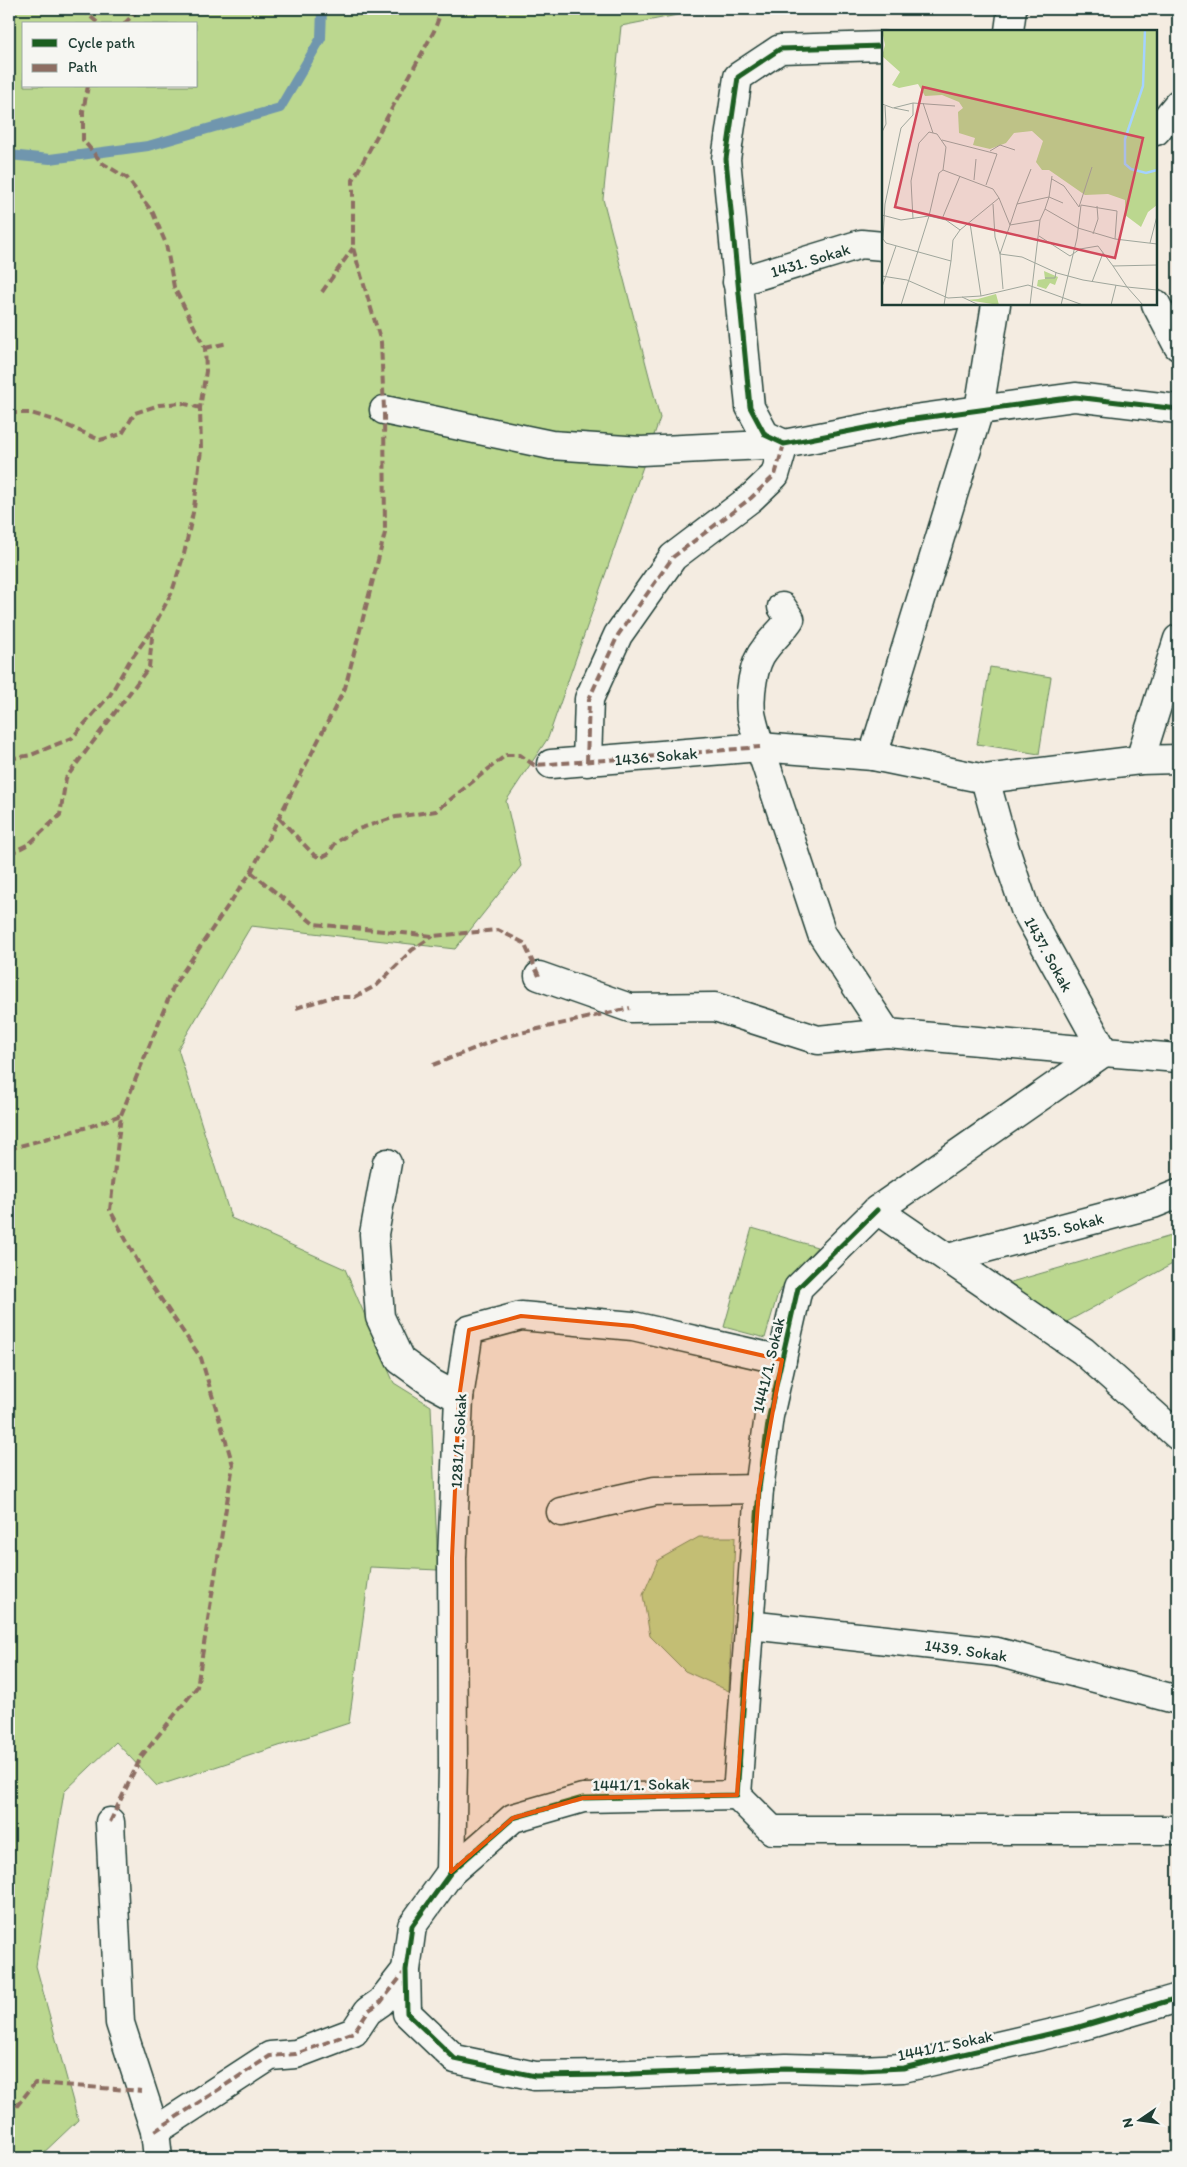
<svg xmlns="http://www.w3.org/2000/svg" width="1187" height="2167" viewBox="0 0 1187 2167" font-family="Itim,sans-serif">
	<style>
		.green { fill: #bbd78f; stroke: #6d8a62; fill-rule: evenodd }
		.lines { fill: none; stroke-linecap: round; stroke-linejoin: round }
		.stream { stroke: #6f96ae; stroke-width: 10 }
		.minor-casing { stroke: #1f3d34; stroke-width: 31 }
		.minor { stroke: #f6f6f2; stroke-width: 28 }
		.quiet { stroke: #8d6e63; stroke-width: 4; stroke-dasharray: 8 4; stroke-linecap: butt }
		.cycleway-casing { stroke: #f6f6f2; stroke-width: 8 }
		.cycleway { stroke: #1b5e20; stroke-width: 5 }
		.marked { fill: #e8590c; fill-opacity: 0.2; stroke: #e8590c; stroke-width: 4; stroke-linejoin: round }
		.labels { text-anchor: middle; stroke-width: 5; stroke-linejoin: round; paint-order: stroke }
		.street-label { font-size: 16px; fill: #1f3d34; stroke: #f6f6f2 }
		.inset-river { fill: none; stroke: #a4d2ff; stroke-width: 2.5 }
		.inset-road { fill: none; stroke: #9fa69c; stroke-width: 1 }
		.view { fill: #d1495b; fill-opacity: 0.15; stroke: #d1495b; stroke-width: 2.5 }
		.inset-edge { fill: none; stroke: #1f3d34; stroke-width: 2.5 }
	</style>
	<rect width="100%" height="100%" fill="#f4ece1"/>
	<filter id="ink" filterUnits="userSpaceOnUse"><feTurbulence type="fractalNoise" baseFrequency=".02" numOctaves="2"/><feDisplacementMap in="SourceGraphic" scale="10" xChannelSelector="R" yChannelSelector="G"/><feConvolveMatrix kernelMatrix="1 2 1 2 8 2 1 2 1" color-interpolation-filters="sRGB"/></filter>
	<g filter="url(#ink)">
		<g class="green">
			<path d="M 9,9 L 708,9 L 621,26 L 603,199 L 660,418 L 548,738 L 506,801 L 521,866 L 455,949 L 251,926 L 178,1049 L 231,1218 L 345,1269 L 394,1383 L 431,1406 L 438,1570 L 370,1567 L 349,1723 L 157,1786 L 116,1742 L 64,1792 L 36,1966 L 78,2120 L 38,2158 L 9,2158 ZM 24,24 L 196,24 L 196,86 L 24,86 Z"/>
			<path d="M 990,667 L 1051,677 L 1039,754 L 977,744 Z"/>
			<path d="M 752,1228 L 817,1247 L 778,1293 L 765,1338 L 724,1327 Z"/>
			<path d="M 1178,1234 L 1178,1261 L 1061,1325 L 1004,1284 Z"/>
			<path d="M 699,1537 L 735,1537 L 729,1691 L 685,1671 L 650,1636 L 643,1595 L 658,1560 Z"/>
		</g>
		<g class="lines">
			<path class="stream" d="M 9,155 L 50,159 L 148,146 L 280,108 L 321,38 L 322,9"/>
			<g class="minor-casing">
				<g id="minor">
					<path d="M 1009,31 L 1012,9"/>
					<path d="M 883,46 L 780,49 L 738,77 L 726,159 L 750,407 L 765,435 L 784,444 L 907,420 L 1075,397 L 1178,409"/>
					<path d="M 1156,131 L 1178,104"/>
					<path d="M 737,282 L 861,244 L 883,246"/>
					<path d="M 996,304 L 979,410 L 873,756 L 985,779 L 1140,760 L 1178,759"/>
					<path d="M 1156,304 L 1178,346"/>
					<path d="M 384,410 L 551,445 L 641,451 L 784,444 L 775,475 L 751,498 L 673,557 L 618,635 L 589,699 L 587,762"/>
					<path d="M 873,756 L 760,747 L 822,934 L 887,1033 L 1104,1052"/>
					<path d="M 1140,760 L 1178,639"/>
					<path d="M 551,764 L 760,747 C 757,736 753,724 751,713 C 749,694 753,663 765,649 C 773,638 783,630 790,619 L 782,607"/>
					<path d="M 985,779 L 1001,837 L 1025,909 L 1104,1052 L 1178,1058"/>
					<path d="M 539,976 L 630,1008 L 715,1007 L 818,1040 L 887,1033"/>
					<path d="M 1104,1052 L 877,1210 L 1083,1351 L 1178,1436"/>
					<path d="M 387,1163 L 374,1234 L 380,1317 L 400,1360 L 433,1384 L 459,1398"/>
					<path d="M 877,1210 L 798,1288 L 769,1416 L 759,1489 L 737,1795 L 583,1798 L 513,1818 L 451,1872 L 412,1926 L 406,1970 L 407,2013 L 455,2059 L 535,2076 L 606,2075 L 786,2068 L 861,2070 L 903,2068 L 1079,2027 L 1178,1998"/>
					<path d="M 948,1258 L 1153,1204 L 1178,1194"/>
					<path d="M 561,1512 L 655,1491 L 759,1489"/>
					<path d="M 749,1625 L 997,1652 L 1178,1700"/>
					<path d="M 737,1795 L 772,1830 L 1178,1830"/>
					<path d="M 110,1822 L 120,2023 L 155,2131 L 158,2158"/>
					<path d="M 451,1872 L 453,1765 L 452,1558 L 459,1398 L 469,1330 L 521,1316 L 633,1326 L 782,1360"/>
					<path d="M 155,2131 L 270,2056 L 296,2054 L 354,2032 L 368,2011 L 381,2002 L 406,1970"/>
				</g>
			</g>
			<use href="#minor" class="minor"/>
			<g class="quiet">
				<path d="M 82,9 L 99,24"/>
				<path d="M 124,24 L 135,13 L 136,9"/>
				<path d="M 322,292 L 353,248"/>
				<path d="M 205,348 L 228,343"/>
				<path d="M 9,413 L 31,413 L 57,421 L 100,440 L 122,434 L 135,413 L 159,405 L 182,403 L 200,408"/>
				<path d="M 9,759 L 31,755 L 72,738 L 110,695 L 129,662 L 152,630"/>
				<path d="M 587,762 L 589,699 L 618,635 L 673,557 L 751,498 L 775,475 L 784,444"/>
				<path d="M 279,818 L 313,854 L 320,858 L 328,854 L 336,842 L 358,829 L 396,817 L 436,811 L 506,755 L 520,755 L 534,765 L 621,759 L 760,747"/>
				<path d="M 9,854 L 29,844 L 60,815 L 66,778 L 149,667 L 153,628 L 172,592 L 184,554 L 194,508 L 201,450 L 200,408 L 206,371 L 205,348 L 174,287 L 166,244 L 153,213 L 127,178 L 102,163 L 83,140 L 83,111 L 88,86"/>
				<path d="M 251,872 L 314,924 L 433,936 L 498,930 L 524,943 L 539,976"/>
				<path d="M 296,1008 L 332,997 L 355,997 L 377,985 L 412,950 L 433,936"/>
				<path d="M 433,1065 L 503,1037 L 630,1008"/>
				<path d="M 9,1149 L 88,1127 L 121,1115"/>
				<path d="M 110,1822 L 141,1757 L 197,1687 L 233,1465 L 201,1358 L 146,1277 L 110,1210 L 121,1115 L 174,985 L 251,872 L 345,688 L 385,533 L 384,410 L 381,342 L 353,248 L 353,180 L 434,31 L 442,9"/>
				<path d="M 9,2116 L 35,2083 L 142,2091"/>
				<path d="M 155,2131 L 270,2056 L 296,2054 L 354,2032 L 368,2011 L 381,2002 L 406,1970"/>
			</g>
			<g class="cycleway-casing">
				<g id="cycleway">
					<path d="M 883,46 L 780,49 L 738,77 L 726,159 L 750,407 L 765,435 L 784,444 L 907,420 L 1075,397 L 1178,409"/>
					<path d="M 877,1210 L 798,1288 L 769,1416 L 759,1489 L 737,1795 L 583,1798 L 513,1818 L 451,1872 L 412,1926 L 406,1970 L 407,2013 L 455,2059 L 535,2076 L 606,2075 L 786,2068 L 861,2070 L 903,2068 L 1079,2027 L 1178,1998"/>
				</g>
			</g>
			<use href="#cycleway" class="cycleway"/>
		</g>
	</g>
	<path class="marked" d="M 521,1316 L 633,1326 L 782,1360 L 759,1489 L 737,1795 L 583,1798 L 513,1818 L 451,1872 L 452,1558 L 459,1398 L 469,1330 Z"/>
	<g class="labels">
		<g class="street-label">
			<text transform="translate(810 260) rotate(-17)" y="6">1431. Sokak</text>
			<text transform="translate(656 756) rotate(-5)" y="6">1436. Sokak</text>
			<text transform="translate(1049 954) rotate(61)" y="6">1437. Sokak</text>
			<text transform="translate(1063 1228) rotate(-15)" y="6">1435. Sokak</text>
			<text transform="translate(768 1365) rotate(-77)" y="6">1441/1. Sokak</text>
			<text transform="translate(458 1441) rotate(-87)" y="6">1281/1. Sokak</text>
			<text transform="translate(966 1650) rotate(8)" y="6">1439. Sokak</text>
			<text transform="translate(641 1784) rotate(-1)" y="6">1441/1. Sokak</text>
			<text transform="translate(945 2045) rotate(-12)" y="6">1441/1. Sokak</text>
		</g>
	</g>
	<g transform="translate(882 30)">
		<rect width="275" height="275" fill="#f4ece1"/>
		<path d="M 0,0 L 275,0 L 275,175 L 266,182 L 259,197 L 243,185 L 243,170 L 226,164 L 203,165 L 167,140 L 160,140 L 154,132 L 161,111 L 150,101 L 132,103 L 124,113 L 108,119 L 91,115 L 93,108 L 77,103 L 76,82 L 81,78 L 77,72 L 60,65 L 43,66 L 36,54 L 17,58 L 10,55 L 18,42 L 0,26 L 3,15 ZM 162,241 L 176,247 L 173,255 L 168,253 L 164,259 L 155,256 L 156,250 L 163,249 ZM 114,264 L 117,275 L 85,270 L 96,269 Z" fill="#bbd78f"/>
		<path class="inset-river" d="M 263,0 L 261,56 L 243,109 L 243,134 L 249,139 L 264,143 L 275,140"/>
		<path class="inset-road" d="M 31,73 L 31,85 L 19,98 L 16,112 L 3,174 L 1,209 L 4,213 L 69,231 L 62,275M 41,73 L 51,103M 0,74 L 11,78 L 31,73 L 73,76M 12,78 L 27,81M 0,102 L 4,94 L 3,76M 60,110 L 115,124 L 104,155M 108,121 L 118,115 L 133,120M 170,146 L 167,167 L 181,173M 170,149 L 182,156 L 197,177M 92,150 L 94,129M 111,174 L 113,207 L 118,224M 135,174 L 149,139M 197,177 L 210,137M 0,185 L 19,190 L 47,186 L 57,143 L 61,140M 31,189 L 29,151 L 37,113 L 47,102 L 55,104 L 64,117 L 61,140 L 111,159 L 117,168M 60,189 L 78,146M 88,193 L 99,266M 128,195 L 135,174 L 167,167 L 163,179M 78,200 L 117,168 L 128,195M 211,204 L 216,189 L 215,176M 157,206 L 188,226 L 198,219 L 216,216 L 231,236 L 275,235M 268,213 L 275,186M 118,224 L 128,195 L 158,190M 231,236 L 245,257 L 275,260M 0,246 L 25,250 L 66,268 L 99,266 L 146,255 L 201,275M 163,248 L 173,248 L 174,242M 210,252 L 221,223M 0,257 L 14,216M 121,259 L 118,224 L 140,227 L 175,243 L 201,250 L 245,257 L 261,275M 80,267 L 97,275M 19,275 L 47,186 L 64,190 L 78,200 L 71,210 L 69,231M 148,275 L 158,190 L 163,179 L 196,198 L 233,209M 179,275 L 195,208 L 199,175 L 235,181 L 233,209 L 275,214M 229,275 L 234,255"/>
		<path class="view" d="M 41,57 L 261,108 L 233,228 L 13,177 Z"/>
		<rect width="275" height="275" class="inset-edge"/>
	</g>
	<rect width="1187" height="2167" fill="none" stroke="#f6f6f2" stroke-width="30"/>
	<rect x="15" y="15" width="1157" height="2137" fill="none" stroke="#1f3d34" stroke-width="2" filter="url(#ink)"/>
	<rect x="22" y="22" width="175" height="65" fill="#f6f6f2" stroke="#a0aca6"/>
	<rect x="32" y="39" width="25" height="8" fill="#1b5e20" stroke="#a0aca6"/>
	<text x="68" y="48" font-size="15" fill="#1f3d34">Cycle path</text>
	<rect x="32" y="64" width="25" height="8" fill="#8d6e63" stroke="#a0aca6"/>
	<text x="68" y="72" font-size="15" fill="#1f3d34">Path</text>
	<g transform="translate(1140 2120) rotate(257)" stroke="#f6f6f2" stroke-width="4" paint-order="stroke">
	<path d="M0-4L9 19L0 12L-9 19Z" fill="#1f3d34"/>
	<text y="-8" font-size="14" font-weight="bold" text-anchor="middle" fill="#1f3d34">N</text>
	</g>
</svg>
